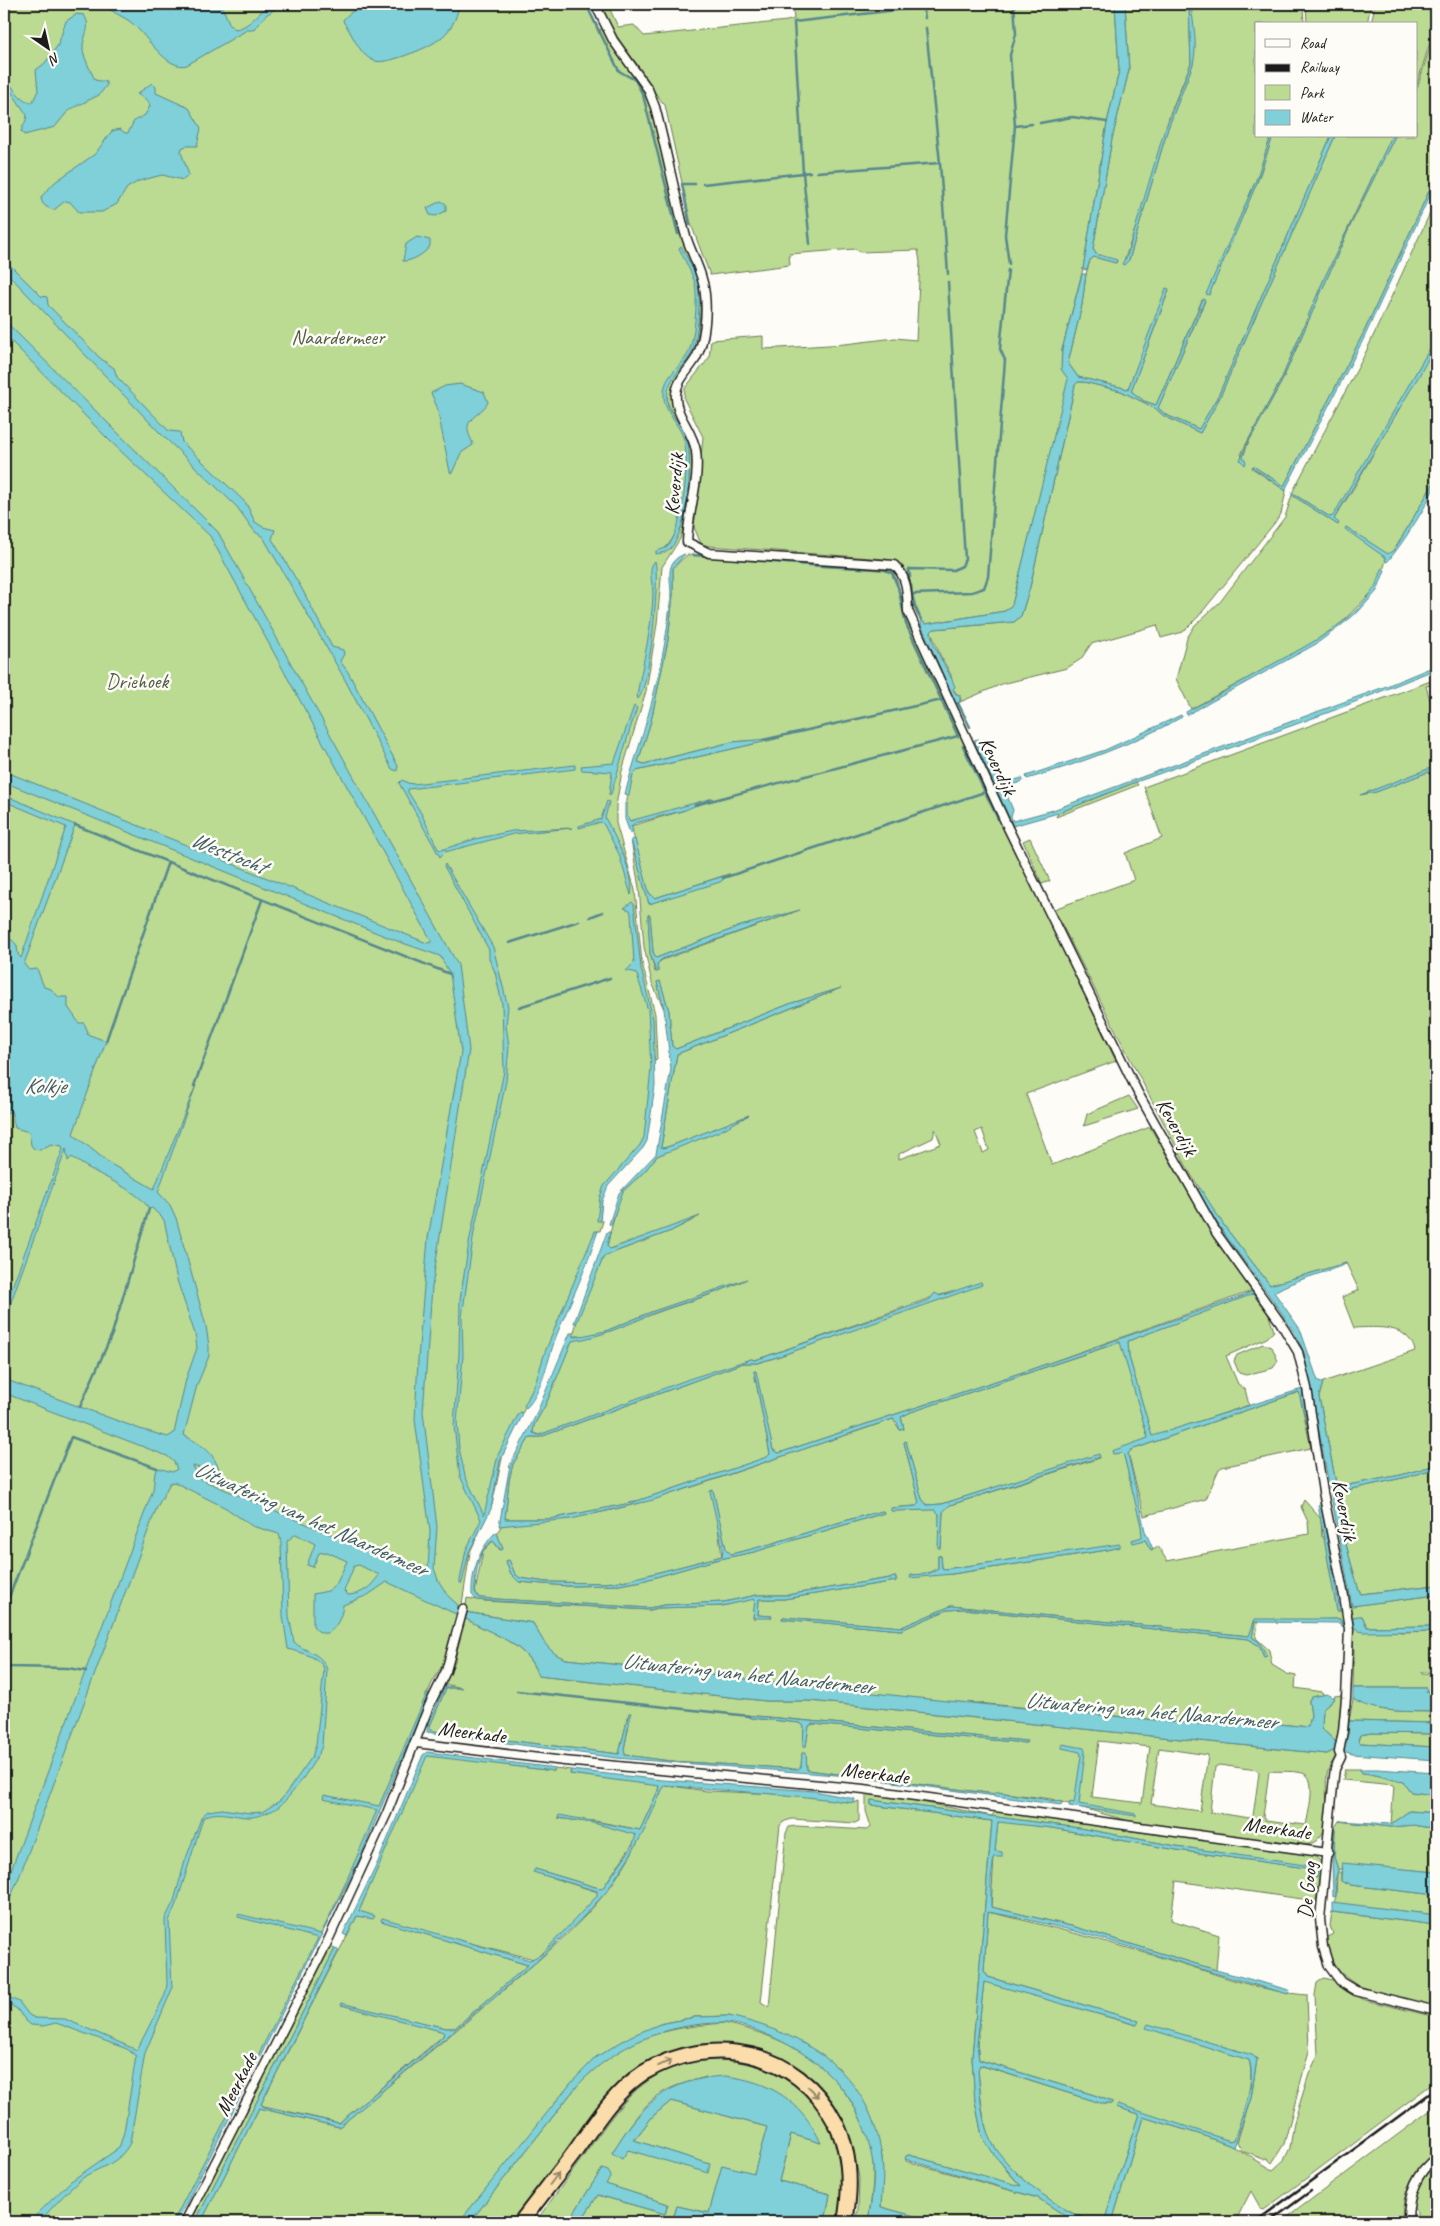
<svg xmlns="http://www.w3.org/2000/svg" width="1440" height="2226" viewBox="0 0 1440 2226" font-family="Caveat,sans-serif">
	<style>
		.green { fill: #bbda92; stroke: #6c7b57; fill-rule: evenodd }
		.water { fill: #7fd0d8; stroke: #57888d; fill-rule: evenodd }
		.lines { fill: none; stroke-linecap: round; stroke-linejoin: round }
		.stream { stroke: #57888d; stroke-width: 2.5 }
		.street-casing { stroke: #1c1c1c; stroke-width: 11 }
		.highway-casing { stroke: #1c1c1c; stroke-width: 18 }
		.street { stroke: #fdfcf7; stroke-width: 8 }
		.highway { stroke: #faddab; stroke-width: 14 }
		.rail { stroke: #1c1c1c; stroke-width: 2.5 }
		.oneway { stroke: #96866b }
		.labels { text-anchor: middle; stroke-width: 5; stroke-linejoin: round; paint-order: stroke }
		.park-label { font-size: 21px; fill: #545e45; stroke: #fdfcf7 }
		.street-label { font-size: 21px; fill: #1c1c1c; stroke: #fdfcf7 }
		.water-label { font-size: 22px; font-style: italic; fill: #3f5b5e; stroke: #fdfcf7 }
	</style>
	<rect width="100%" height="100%" fill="#fdfcf7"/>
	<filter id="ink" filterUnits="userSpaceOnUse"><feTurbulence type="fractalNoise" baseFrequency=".02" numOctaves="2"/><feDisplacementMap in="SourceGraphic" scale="10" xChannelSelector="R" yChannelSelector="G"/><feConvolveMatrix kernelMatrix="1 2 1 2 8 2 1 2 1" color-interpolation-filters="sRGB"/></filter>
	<g filter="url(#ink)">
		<g class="green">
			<path d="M 4,4 L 586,4 L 599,34 L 602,26 L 618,55 L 644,87 L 654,115 L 685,245 L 696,269 L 702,298 L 696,348 L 689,363 L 674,383 L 672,391 L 673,407 L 682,423 L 691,449 L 692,477 L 689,506 L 680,539 L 662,567 L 657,624 L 646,691 L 622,771 L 616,806 L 616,823 L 635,890 L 642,963 L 655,1014 L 657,1060 L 655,1061 L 654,1056 L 646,1139 L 607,1184 L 602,1193 L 600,1221 L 603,1221 L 600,1231 L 598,1231 L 560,1321 L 540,1376 L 503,1454 L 492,1505 L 470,1552 L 461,1611 L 458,1615 L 446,1659 L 432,1683 L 347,1884 L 174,2222 L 4,2222 ZM 667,396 C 667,414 683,424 687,441 C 693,466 689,545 660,553 C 684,534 685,498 686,468 C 686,460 688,450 685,441 C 681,426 664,412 667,396 Z"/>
			<path d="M 792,4 L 1115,4 L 1119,71 L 1107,123 L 1083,269 L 1062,350 C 1061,362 1060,370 1069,379 L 1012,605 L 1005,611 L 926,624 C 899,607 927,565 885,559 L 709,546 L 701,544 L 694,527 L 703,437 L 684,399 L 685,388 L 709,358 L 711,340 L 763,336 L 763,349 L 845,344 L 895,338 L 916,340 L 920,262 L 918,250 L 860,252 L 855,249 L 789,254 L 790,265 L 710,275 L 691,224 L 665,105 C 655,95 651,84 643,73 C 629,52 613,35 603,11 L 608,5 L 618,27 L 634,25 L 644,36 L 787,21 L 794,19 Z"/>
			<path d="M 1125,4 L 1189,4 L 1191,63 L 1171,111 L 1145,200 L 1123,264 L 1129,260 L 1168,128 L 1193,64 L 1191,4 L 1303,4 L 1304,24 L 1256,24 L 1256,136 L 1271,136 L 1257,178 L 1207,294 L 1209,294 L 1258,180 L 1273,136 L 1331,136 L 1219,394 L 1199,429 L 1166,415 L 1158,408 L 1205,301 L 1202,300 L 1156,405 L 1144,401 L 1131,391 L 1169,290 L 1167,288 L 1128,389 L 1078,377 L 1068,363 L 1082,305 L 1086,274 L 1090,260 L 1094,257 L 1116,263 L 1117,261 L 1096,254 L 1093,249 L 1112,139 L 1129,70 Z"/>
			<path d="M 1306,4 L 1371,4 L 1367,24 L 1307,24 Z"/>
			<path d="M 1375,4 L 1436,4 L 1436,23 L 1416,87 L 1416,24 L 1371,24 Z"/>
			<path d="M 1436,29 L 1436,176 L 1363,334 L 1284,486 L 1253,466 L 1252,468 L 1286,491 L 1281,514 L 1277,520 L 1198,617 L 1183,632 L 1161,638 L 1157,625 L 1091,644 L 1081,659 L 1067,668 L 1002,684 L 960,702 L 961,699 L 953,689 L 951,675 L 940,655 L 931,632 L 934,629 L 1014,622 L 1021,616 L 1030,587 L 1075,385 L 1078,382 L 1084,382 L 1121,391 L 1155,408 L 1164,416 L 1200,433 L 1219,399 L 1335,136 L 1392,136 L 1324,279 L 1281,380 L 1244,448 L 1241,455 L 1243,457 L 1247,445 L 1282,381 L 1350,226 L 1395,136 L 1416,136 L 1416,91 Z"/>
			<path d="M 1436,200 L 1436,338 L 1341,504 L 1333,517 L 1330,517 L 1292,493 L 1364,356 Z"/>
			<path d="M 1436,344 L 1436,479 L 1395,549 L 1388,555 L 1346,527 L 1387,558 L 1380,579 L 1372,592 L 1341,623 L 1311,644 L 1191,709 L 1176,679 L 1187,638 L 1195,625 L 1220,602 L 1285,517 L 1292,495 L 1338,525 L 1334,519 L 1353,489 Z"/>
			<path d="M 687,555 L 892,571 L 897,580 L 906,615 L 943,698 L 1116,1061 L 1026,1094 L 1052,1165 L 1150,1127 L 1218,1243 L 1252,1291 L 1032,1369 L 779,1453 L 773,1450 L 754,1371 L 770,1454 L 768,1457 L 631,1503 L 550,1519 L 505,1519 L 509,1480 L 513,1464 L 530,1437 L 540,1437 L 743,1363 L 757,1363 L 774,1358 L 982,1284 L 933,1297 L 767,1356 L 755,1360 L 751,1359 L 539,1435 L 533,1433 L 534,1425 L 546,1404 L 572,1340 C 601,1337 626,1324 653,1314 C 682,1303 712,1296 740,1282 L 651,1312 L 606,1331 L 586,1336 L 573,1336 L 579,1313 L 604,1256 L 671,1231 L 695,1219 L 610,1249 L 607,1246 L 617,1205 L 623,1191 L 644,1172 L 657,1156 L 744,1118 L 673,1145 L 664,1148 L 661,1147 L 677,1054 L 834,991 L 792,1003 L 676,1049 L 672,1047 L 669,1011 L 660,981 L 657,982 L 664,1009 L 652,983 L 644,947 L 639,888 L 631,840 L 649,904 L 729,874 L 655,898 L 649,893 L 631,826 L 685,810 L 629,821 C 622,809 630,789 633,775 L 636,771 L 775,739 L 732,742 L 644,764 L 638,762 L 651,721 L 668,640 L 673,595 L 673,568 ZM 792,913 L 662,960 L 657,964 L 658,971 L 655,972 L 650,953 L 648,915 L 650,915 L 653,952 L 656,958 L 741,926 ZM 935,1129 L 941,1144 L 899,1159 L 899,1154 L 933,1138 ZM 982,1129 L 989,1150 L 983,1153 L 975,1132 Z"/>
			<path d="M 1436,679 L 1436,684 L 1426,686 L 1436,722 L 1436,766 L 1364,794 L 1376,792 L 1436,769 L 1436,1465 L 1401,1475 L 1343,1486 L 1336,1483 L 1319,1397 L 1323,1382 L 1415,1351 C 1409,1324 1377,1327 1354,1328 L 1342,1297 L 1359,1290 L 1346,1263 L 1270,1285 L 1225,1227 L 1191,1175 L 1128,1055 L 1054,909 L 1134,880 L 1125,853 L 1162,838 L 1144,787 Z"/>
			<path d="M 1136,782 L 1138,785 L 1056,817 L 1058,813 Z"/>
			<path d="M 1030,838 L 1050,881 L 1042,884 L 1023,841 Z"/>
			<path d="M 1129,1096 L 1138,1109 L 1084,1126 L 1087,1114 Z"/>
			<path d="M 1253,1293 L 1262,1306 L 1265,1304 L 1274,1331 L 1267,1338 L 1226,1356 L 1238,1384 L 1245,1389 L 1249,1405 L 1152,1437 L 1129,1357 L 1128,1341 Z"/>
			<path d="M 1121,1342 L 1148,1438 L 1121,1453 L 1124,1456 L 1143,1531 L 1143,1538 L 1132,1540 L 1145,1540 L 1151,1550 L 1158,1546 L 1167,1561 L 1309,1534 L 1308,1522 L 1301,1507 L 1304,1500 L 1321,1519 L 1322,1537 L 1324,1537 L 1337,1611 L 1343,1610 L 1345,1622 L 1343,1626 L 1340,1619 L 1254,1621 L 1253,1630 L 1249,1636 L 951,1606 L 902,1627 L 783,1617 L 782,1619 L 901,1630 L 947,1610 L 964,1609 L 1249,1639 L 1259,1646 L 1264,1657 L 1266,1656 L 1259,1642 L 1252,1637 L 1255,1622 L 1258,1622 L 1256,1638 L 1269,1650 L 1272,1665 L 1287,1674 L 1296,1676 L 1295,1688 L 1322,1692 L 1324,1695 L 1312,1697 L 1309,1701 L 1311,1716 L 1309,1727 L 1230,1719 L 1224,1719 L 1211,1725 L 977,1703 L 950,1702 L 566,1659 C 548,1654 542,1639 533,1623 L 465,1612 L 467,1598 L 484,1601 L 650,1610 L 658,1608 L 722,1606 L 756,1598 L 753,1618 L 771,1616 L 758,1615 L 759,1599 L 784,1599 L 896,1581 L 896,1577 L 787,1595 L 757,1595 L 724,1602 L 665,1605 L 649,1608 L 479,1598 L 475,1592 L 483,1551 L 493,1541 L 500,1550 L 503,1549 L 497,1533 L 501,1526 L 506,1523 C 595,1523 678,1492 760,1464 C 804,1448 849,1435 893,1419 L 900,1430 L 904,1429 L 901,1417 L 911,1412 ZM 904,1442 L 906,1442 L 922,1499 L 927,1505 L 942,1504 L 1099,1455 L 1100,1458 L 950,1505 L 943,1512 L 941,1548 L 939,1514 L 935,1509 L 892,1511 L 892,1508 L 916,1506 L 919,1503 ZM 713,1491 L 726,1549 L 731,1554 C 783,1543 831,1522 883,1511 L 884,1513 L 754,1552 L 715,1560 L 642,1581 L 619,1585 L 568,1586 L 519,1582 L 511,1574 L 506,1561 L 509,1560 L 515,1574 L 520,1578 L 546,1582 L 606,1583 L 628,1580 L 722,1556 ZM 1119,1545 L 1120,1547 L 1107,1550 L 952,1574 L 911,1575 L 926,1574 L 938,1568 L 938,1556 L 941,1556 L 942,1568 L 945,1569 Z"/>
			<path d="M 1263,1344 L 1272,1347 L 1278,1361 L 1273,1368 L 1246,1375 L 1239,1373 L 1234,1361 L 1237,1355 Z"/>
			<path d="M 1299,1392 L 1311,1448 L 1222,1467 L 1219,1469 L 1206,1499 L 1144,1516 L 1128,1453 L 1131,1450 Z"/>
			<path d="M 1436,1468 L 1436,1585 L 1361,1594 L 1359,1591 C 1354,1572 1332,1505 1342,1491 L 1407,1477 Z"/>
			<path d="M 1436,1595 L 1436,1626 L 1367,1627 L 1362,1616 L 1354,1618 L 1353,1626 L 1402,1632 L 1436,1631 L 1436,1673 L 1422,1672 L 1422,1674 L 1436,1675 L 1436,1692 L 1427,1692 L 1426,1688 L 1353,1688 L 1354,1652 L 1351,1623 L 1352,1614 L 1349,1606 Z"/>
			<path d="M 463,1617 C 490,1634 527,1642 538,1676 L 766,1701 L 810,1701 L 1327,1754 L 1337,1749 C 1337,1760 1328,1765 1327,1775 C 1323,1798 1337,1835 1308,1845 L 1139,1824 L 1051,1799 L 997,1792 L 996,1794 L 807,1770 L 806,1754 L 802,1753 L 801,1767 L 799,1769 L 670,1761 L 625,1755 L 624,1749 L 631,1714 L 629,1713 L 619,1754 L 433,1731 L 430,1730 L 430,1726 L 446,1688 L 462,1688 L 445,1684 L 455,1661 ZM 745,1715 L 746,1715 L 1026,1741 L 1026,1743 L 813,1724 L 809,1726 L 806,1746 L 803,1746 L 804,1726 L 800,1723 L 752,1718 ZM 1099,1741 L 1150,1747 L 1142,1803 L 1092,1797 ZM 1159,1748 L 1208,1755 L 1200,1811 L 1151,1804 ZM 1219,1765 L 1257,1770 L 1259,1773 L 1253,1816 L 1250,1818 L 1210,1812 L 1215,1767 ZM 1269,1771 C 1279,1772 1296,1770 1305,1774 C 1317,1780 1308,1814 1306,1825 L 1265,1820 L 1263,1817 Z"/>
			<path d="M 1344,1695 L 1338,1744 L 1322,1729 L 1323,1708 L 1333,1700 L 1334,1696 Z"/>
			<path d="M 1353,1699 C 1376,1714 1410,1711 1436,1712 L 1436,1723 L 1349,1721 Z"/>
			<path d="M 1371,1733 L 1436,1734 L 1436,1747 L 1360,1743 L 1358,1741 L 1360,1735 Z"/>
			<path d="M 427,1755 L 554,1771 L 555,1768 L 571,1770 L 570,1774 L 655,1784 L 659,1785 L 658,1791 L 640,1830 L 595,1821 L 558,1818 L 594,1823 L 633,1833 L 636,1835 L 636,1839 L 602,1889 L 535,1869 L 534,1872 L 598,1892 L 597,1896 C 578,1917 558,1944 534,1959 L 382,1921 L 528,1965 L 455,2028 L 446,2028 L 341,2004 L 444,2031 L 443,2036 L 339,2123 L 264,2106 L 261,2104 L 357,1916 L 373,1918 L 374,1916 L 359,1911 L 424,1759 Z"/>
			<path d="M 1345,1769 L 1360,1769 L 1362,1773 C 1377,1774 1388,1779 1403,1782 L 1411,1792 L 1436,1795 L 1436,1813 L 1409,1811 L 1391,1824 L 1394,1785 L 1343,1780 Z"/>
			<path d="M 664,1785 L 707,1791 L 803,1795 L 854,1803 L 859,1801 L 859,1821 L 855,1823 L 792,1819 L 785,1821 L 780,1825 L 761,2002 L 769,2007 L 786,1833 L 789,1827 L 796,1826 L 868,1830 L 871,1827 L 866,1811 L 866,1795 L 871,1792 L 992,1816 L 996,1810 L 1126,1830 L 1308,1854 L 1317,1858 L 1322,1863 L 1316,1901 L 1176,1881 L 1171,1920 L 1219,1935 L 1216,1970 L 1075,1927 L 991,1907 L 994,1856 L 1002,1856 L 995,1851 L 998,1821 L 1052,1828 L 1177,1850 L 1314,1869 L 1314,1877 L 1318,1868 L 1176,1846 L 1079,1828 L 871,1800 L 871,1805 L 992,1821 L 972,2058 L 975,2101 L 982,2136 L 1007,2171 L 1022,2187 L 909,2155 L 906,2156 L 906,2161 L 1038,2198 L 1075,2222 L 936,2222 L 881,2207 L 882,2157 L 877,2138 L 868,2110 L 839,2068 L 729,2016 L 695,2017 L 660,2024 L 596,2057 L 459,2222 L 201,2222 L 259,2108 L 339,2127 C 392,2082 447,2039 499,1994 C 536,1962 576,1930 606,1892 C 631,1860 648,1823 664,1785 Z"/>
			<path d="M 1339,1821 L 1391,1827 L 1413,1825 L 1436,1829 L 1436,1872 L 1342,1864 L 1341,1869 L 1338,1870 L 1334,1857 L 1335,1827 Z"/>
			<path d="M 1337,1872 L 1341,1872 L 1341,1881 L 1350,1885 L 1436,1895 L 1436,1915 L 1334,1903 L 1336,1896 Z"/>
			<path d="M 988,1912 C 1052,1926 1114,1944 1177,1962 C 1219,1975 1262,1992 1307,1995 L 1309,2051 L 1284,2144 L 1272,2163 L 1267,2158 L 1263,2159 L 1242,2151 L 1237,2142 L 1251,2098 L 1257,2059 L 1234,2049 L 1240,2056 L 1249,2060 C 1256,2082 1241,2119 1234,2140 L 1230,2141 L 1117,2107 L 1139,2114 L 1104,2222 C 1068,2222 1001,2168 988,2135 C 982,2118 980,2088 978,2070 L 979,2065 L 1103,2104 L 1111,2104 L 1112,2102 L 1094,2095 L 979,2060 L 977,2044 L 984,1981 L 1136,2025 L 1138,2021 L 988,1977 L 984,1971 Z"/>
			<path d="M 1332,1912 L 1436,1925 L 1436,2007 C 1400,1998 1347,1996 1330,1956 C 1328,1951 1327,1944 1325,1938 L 1333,1934 L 1330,1926 Z"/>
			<path d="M 330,1947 L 335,1949 L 195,2222 L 189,2222 Z"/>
			<path d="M 1324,1978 L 1333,1980 L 1349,1992 L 1365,2000 L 1436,2017 L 1436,2081 L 1264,2210 L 1261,2209 L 1251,2191 L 1237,2218 L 1239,2222 L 1112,2222 L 1143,2117 L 1199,2134 L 1234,2147 L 1273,2170 L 1284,2160 L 1290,2148 L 1294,2122 L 1309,2074 L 1318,2055 L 1315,1995 L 1317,1983 Z"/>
			<path d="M 724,2023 C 785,2037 831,2059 860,2118 C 866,2130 872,2147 873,2161 C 874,2182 871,2202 868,2222 L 854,2222 L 858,2211 L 859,2178 L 853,2147 L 844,2120 L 823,2091 L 778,2058 L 744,2047 L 708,2046 L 636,2074 L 515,2222 L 470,2222 L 577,2086 C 622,2038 661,2028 724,2023 Z"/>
			<path d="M 715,2059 C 734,2061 753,2063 771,2071 C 828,2095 855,2165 836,2222 L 825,2222 L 830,2194 L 779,2181 L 791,2134 L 821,2143 L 706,2077 C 692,2081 678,2084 665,2091 C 642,2104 626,2131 612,2153 L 628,2150 L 709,2164 L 634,2140 L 653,2116 L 671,2101 L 767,2127 L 754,2174 L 722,2166 L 709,2213 L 677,2206 L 672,2222 L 580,2222 L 598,2195 L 665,2214 L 668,2204 L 605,2184 L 602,2169 L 568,2222 L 535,2222 C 552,2200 568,2177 585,2154 C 608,2122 631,2084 670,2069 C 685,2063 699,2061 715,2059 Z"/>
			<path d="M 1436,2106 L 1436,2152 C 1412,2169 1402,2193 1402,2222 L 1281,2222 Z"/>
			<path d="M 1436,2165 L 1436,2221 L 1417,2222 L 1417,2212 L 1413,2207 C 1416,2190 1422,2176 1436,2165 Z"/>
		</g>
		<g class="water">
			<path d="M 104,4 L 221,4 L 230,25 L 235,29 C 256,26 258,4 283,4 L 266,15 L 253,30 L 247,30 L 187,65 C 167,71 147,36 133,24 C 124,16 113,14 104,4 Z"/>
			<path d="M 360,4 L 459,4 C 455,37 430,47 401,57 C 394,59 383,63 375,61 C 360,57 353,34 344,23 L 343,20 C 348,13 356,11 360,4 Z"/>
			<path d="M 1115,4 L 1125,4 L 1129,70 L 1112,139 L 1093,249 L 1096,254 L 1117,260 L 1116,263 L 1094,257 L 1090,260 L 1087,270 L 1083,269 L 1107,123 L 1119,71 Z"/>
			<path d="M 1189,4 L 1191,4 C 1193,23 1198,45 1193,64 L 1168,128 L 1129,260 L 1124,265 L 1122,264 L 1127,256 L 1164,132 L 1191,63 Z"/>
			<path d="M 77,14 L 84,15 C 92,27 84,34 83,46 C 82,55 91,71 95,80 L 106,82 L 107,85 L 99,95 L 69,110 L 55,127 L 24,135 L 21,131 L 26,120 L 27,115 L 4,81 L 4,74 C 10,84 20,101 32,103 L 38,91 L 36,70 L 45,63 L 58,45 L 66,21 Z"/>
			<path d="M 152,83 L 156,87 L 156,93 L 189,108 L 201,128 L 197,146 L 186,146 L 182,148 L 181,152 L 189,175 L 183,180 L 162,175 L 139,181 L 127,188 L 117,204 L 102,212 L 79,212 L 70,202 L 65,201 L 54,210 C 46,207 42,206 41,197 L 55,182 L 95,154 L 112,131 L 120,129 L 125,133 L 128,133 L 134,121 L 145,115 L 150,106 L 148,101 L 137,94 Z"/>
			<path d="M 1271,136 L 1273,136 L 1258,180 L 1209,295 L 1206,294 L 1257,178 Z"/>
			<path d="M 1331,136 L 1335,136 L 1219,399 L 1200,433 L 1164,416 L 1155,408 L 1121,391 L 1084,382 L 1078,382 L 1075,385 L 1030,587 L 1021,616 L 1014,622 L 934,629 L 931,632 C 933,651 949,669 955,687 L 953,689 L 956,694 L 960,695 L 960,702 L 956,704 L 921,625 L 921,620 L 926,624 L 1005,611 L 1012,605 L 1068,379 L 1061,369 L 1062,350 L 1082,274 L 1086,274 L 1082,305 L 1068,363 L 1078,377 L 1128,389 L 1166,288 L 1169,289 L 1131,391 L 1144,401 L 1156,405 L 1203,299 L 1205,300 L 1158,408 L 1166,415 L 1199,429 L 1219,394 Z"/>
			<path d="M 1392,136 L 1395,136 L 1350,226 L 1282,381 L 1247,445 L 1243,457 L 1246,462 L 1245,465 L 1240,460 L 1250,437 L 1281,380 L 1324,279 Z"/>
			<path d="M 1436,176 L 1436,182 L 1363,340 L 1286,488 L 1286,491 L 1252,467 L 1253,466 L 1284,486 L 1363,334 Z"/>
			<path d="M 441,201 L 446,204 L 446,211 L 436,216 L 430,215 L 427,208 Z"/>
			<path d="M 417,237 L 430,240 L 430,246 C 426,253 411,262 403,261 L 406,244 Z"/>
			<path d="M 681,246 C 687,258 695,271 698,284 C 701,300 698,342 690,356 C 681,371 667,379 667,398 C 667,414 682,424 687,439 C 693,462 688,531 670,549 C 666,553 660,553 656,554 L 656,551 C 660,550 664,549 667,547 C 683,533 690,459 684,440 C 679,422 662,412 664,392 C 665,376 678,369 686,357 C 695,345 698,297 695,283 C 691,271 684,259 679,248 Z"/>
			<path d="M 4,259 L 41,296 L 47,297 L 48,305 L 100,358 L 114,368 L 117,377 L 169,431 L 180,432 L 182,442 L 246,503 L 255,522 L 263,527 L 275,530 L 272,539 L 302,589 L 332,647 L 343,650 L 344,654 L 340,661 L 348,672 L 398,766 L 397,771 L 392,769 L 344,678 L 263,537 L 255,532 L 237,507 L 160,433 L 4,270 Z"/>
			<path d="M 4,320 L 218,532 L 458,965 L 469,1050 L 432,1287 L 423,1412 L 437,1527 L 434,1568 L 438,1580 L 448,1596 L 458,1605 L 458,1615 L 387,1582 L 368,1595 L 343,1605 C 342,1620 328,1646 313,1626 L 313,1594 L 328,1591 L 336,1585 L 347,1561 L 327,1552 L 319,1553 L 313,1567 L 307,1565 L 315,1544 L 296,1534 L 287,1541 L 289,1616 L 294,1642 C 306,1653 322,1652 327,1670 L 322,1746 C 317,1760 290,1799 277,1808 C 270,1812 260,1816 252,1817 C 236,1818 217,1808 203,1818 L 178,1899 L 169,1921 L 172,1989 L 145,2053 L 130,2143 C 118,2164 107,2164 87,2175 C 74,2183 50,2210 39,2222 L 29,2222 L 71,2181 L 119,2148 L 124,2132 L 136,2056 L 127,2049 L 56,2023 L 43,2026 L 31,2025 L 26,2021 L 17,2009 L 4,2001 L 4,1995 L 19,2002 L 29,2015 L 35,2018 L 65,2019 L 137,2050 L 165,1995 L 167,1985 L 165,1919 L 174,1901 L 185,1861 L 202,1816 L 208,1811 L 222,1809 L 250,1813 L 262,1812 L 281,1800 L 312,1757 L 316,1745 L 324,1669 C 319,1656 301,1653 288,1649 L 283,1616 L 281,1542 L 279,1534 L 252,1526 L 226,1508 L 174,1482 L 170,1483 L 157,1507 L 18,1880 L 4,1912 L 4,1889 L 153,1490 L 155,1472 L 159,1468 L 172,1472 L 177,1469 L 174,1462 L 167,1456 L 4,1393 L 4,1379 L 140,1429 L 168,1437 L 174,1433 L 186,1379 L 197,1348 L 195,1334 L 177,1280 L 164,1220 L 152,1208 L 149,1209 C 139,1189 92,1174 72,1157 L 68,1161 L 66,1149 L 12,1299 L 4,1329 L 4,1309 L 63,1149 L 62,1146 L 51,1144 L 40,1150 L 34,1149 L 31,1145 L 29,1132 L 15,1128 L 11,1111 L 4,1114 L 4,976 L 7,968 L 4,961 L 4,934 C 8,938 15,941 17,946 C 18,952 17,954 21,958 L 66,827 L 4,801 L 4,795 L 75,825 L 24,964 L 29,970 L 37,969 L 44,987 L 51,989 L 59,997 L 68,997 L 68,1007 L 79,1023 L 84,1023 L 88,1032 L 87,1034 L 106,1041 L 73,1134 L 109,1163 L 154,1189 L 196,1085 L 158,1192 L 170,1205 L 176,1218 L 206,1326 L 209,1346 L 209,1356 L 197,1385 L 184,1435 C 206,1448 212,1450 221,1474 L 193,1466 L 200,1479 L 425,1574 L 428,1571 L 430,1531 L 415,1420 L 418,1359 L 428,1238 L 461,1052 L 450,974 L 440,956 L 397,941 L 4,782 L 4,771 L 427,943 L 432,942 L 210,536 L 108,439 L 4,334 ZM 359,1565 L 379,1575 C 371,1587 363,1594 348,1595 L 344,1591 L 354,1566 Z"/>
			<path d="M 1436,338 L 1436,344 L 1420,374 L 1334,519 L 1339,523 L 1338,525 L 1292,495 L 1292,493 L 1330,517 L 1333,516 Z"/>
			<path d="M 460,384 L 484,392 L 488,402 C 484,412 466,418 468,430 C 468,435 472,439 473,445 L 461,453 L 452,473 L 450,472 L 437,407 L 431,393 L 445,386 Z"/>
			<path d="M 1436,479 C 1436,494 1399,549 1387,562 L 1385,561 L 1386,558 L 1345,529 L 1346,527 L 1388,554 L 1395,549 Z"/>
			<path d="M 685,554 L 673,568 L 673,595 L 668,640 L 651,721 L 638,762 L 644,764 L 732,742 L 780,738 L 636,771 L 633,775 L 629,795 L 625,794 C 632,766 642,740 649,712 C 657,683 664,652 668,622 C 669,613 670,604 671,595 C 671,578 664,561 685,554 Z"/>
			<path d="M 655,561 C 660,578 650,687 638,699 L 637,695 C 643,662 652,628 653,594 C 653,584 647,568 655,561 Z"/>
			<path d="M 1382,568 L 1385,570 L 1377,591 L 1358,612 L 1339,627 L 1316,644 L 1187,715 L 1186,712 C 1216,697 1244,680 1273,664 C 1310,644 1373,613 1382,568 Z"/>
			<path d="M 1435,666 L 1436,669 L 1335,710 L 1136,782 L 1058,813 L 1016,825 L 1013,826 L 974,740 L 979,739 L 1000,782 L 1003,783 L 1022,778 L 1023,781 L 1004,788 L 1013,810 L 1011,817 L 1013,821 L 1053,810 L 1384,687 Z"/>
			<path d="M 634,706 L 637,708 C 627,736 620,765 611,794 L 609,795 L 612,772 L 582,770 L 581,766 L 614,763 Z"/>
			<path d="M 1181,715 L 1182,717 C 1133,744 1081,763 1027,779 L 1026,776 L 1105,750 Z"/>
			<path d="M 575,765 L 575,769 L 408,789 L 408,792 L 421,813 L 438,849 L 441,850 L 475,839 L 512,831 L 572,828 L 513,834 L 445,852 L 440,857 L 399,783 L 402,780 L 408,783 L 413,784 Z"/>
			<path d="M 1436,766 L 1436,769 L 1376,792 L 1360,795 Z"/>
			<path d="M 713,798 L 685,810 L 635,823 L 631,826 L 633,831 L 630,833 L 625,819 L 625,803 L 627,803 L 627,816 L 630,821 Z"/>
			<path d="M 607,801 L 609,802 L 605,818 C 615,836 636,876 631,895 L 619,854 L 604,825 L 601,822 L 579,828 L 579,826 L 601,819 Z"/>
			<path d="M 635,839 L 649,893 L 655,898 L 730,874 L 720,882 L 649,904 L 631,840 Z"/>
			<path d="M 445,864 L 493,947 L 508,1007 L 506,1025 L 509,1046 L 506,1081 L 474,1232 L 462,1317 L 463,1356 L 457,1422 L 459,1448 L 465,1476 L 484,1515 L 498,1455 L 519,1413 L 521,1412 L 523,1414 L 500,1461 L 491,1509 L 469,1552 L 462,1583 L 460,1583 L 460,1580 L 466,1550 L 481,1520 L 460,1476 L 454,1426 L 459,1354 L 460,1300 L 469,1243 L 504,1071 L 502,1004 L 495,972 L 489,959 L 489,950 L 444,866 Z"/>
			<path d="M 632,902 L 634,904 L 641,968 L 653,1019 L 655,1086 L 647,1141 L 643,1148 L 608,1186 L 602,1201 L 600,1221 L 597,1221 L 600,1197 L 604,1186 L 640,1145 L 644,1137 L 651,1068 L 648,1010 L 637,975 L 634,972 L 626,971 L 634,963 L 631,914 L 630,910 L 624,908 Z"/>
			<path d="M 800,910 L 662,959 L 657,964 L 658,972 L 656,972 L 650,953 L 648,915 L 650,915 L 653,952 L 656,958 L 741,926 Z"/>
			<path d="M 660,981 L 669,1011 L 672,1046 L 676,1049 L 792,1003 L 841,988 L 677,1054 L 661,1147 L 664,1148 L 673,1145 L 749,1115 L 720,1131 L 657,1156 L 644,1172 L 623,1191 L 611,1225 L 609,1224 L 619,1193 L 656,1154 L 671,1069 L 664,1009 L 657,982 Z"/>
			<path d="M 1200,1188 L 1225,1227 L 1270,1285 L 1346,1263 L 1346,1264 C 1323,1274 1295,1279 1274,1292 L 1300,1329 L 1318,1381 L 1323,1382 L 1319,1397 L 1336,1483 L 1343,1486 L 1401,1475 L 1436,1465 L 1436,1468 L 1407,1477 L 1342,1491 C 1332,1505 1354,1572 1359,1591 L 1361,1594 L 1436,1585 L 1436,1595 L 1352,1606 L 1304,1353 C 1295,1330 1280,1311 1266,1291 C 1242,1258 1216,1225 1196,1189 Z"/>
			<path d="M 700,1216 L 671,1231 L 604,1256 L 576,1324 L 574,1323 L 607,1232 L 610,1232 L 607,1246 L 610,1249 Z"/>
			<path d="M 595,1231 L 598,1231 L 597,1233 C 587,1268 571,1300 557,1334 C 549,1354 542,1394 526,1408 L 524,1406 L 535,1384 L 545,1352 Z"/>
			<path d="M 747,1279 C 716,1294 684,1302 652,1314 C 626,1325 601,1337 572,1341 L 546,1404 L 534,1425 L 533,1433 L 539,1435 L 689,1379 L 751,1359 L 755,1360 L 767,1356 L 929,1300 L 935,1293 L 940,1296 L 981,1282 L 982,1285 L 774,1358 L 757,1363 L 743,1363 L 540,1437 L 530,1437 L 513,1464 L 509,1480 L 505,1519 L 550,1519 L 631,1503 L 767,1457 L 770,1454 L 754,1371 L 756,1371 L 773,1450 L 779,1453 L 1032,1369 L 1243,1296 L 1252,1291 L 1246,1281 L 1247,1280 L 1263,1305 L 1262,1306 L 1253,1294 L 1128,1341 L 1129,1357 L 1152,1436 L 1302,1389 L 1313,1449 L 1299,1392 L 1131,1450 L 1128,1454 L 1145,1531 L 1153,1549 L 1151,1550 L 1145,1540 L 1133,1543 L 1132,1540 L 1142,1537 L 1141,1526 L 1124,1456 L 1121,1453 L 1113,1454 L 1112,1451 L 1148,1438 L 1120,1342 L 911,1412 L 901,1417 L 904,1429 L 900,1430 L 897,1422 L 893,1419 L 653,1500 L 571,1519 L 499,1526 L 510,1465 L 535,1417 L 570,1333 L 573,1333 L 573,1336 L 576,1337 L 606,1331 L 651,1312 Z"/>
			<path d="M 906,1441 L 922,1499 L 927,1505 L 942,1504 L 1099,1454 L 1100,1457 L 950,1505 L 943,1512 L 941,1548 L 938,1548 L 939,1514 L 935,1510 L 891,1511 L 891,1508 L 916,1506 L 919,1503 L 904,1442 Z"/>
			<path d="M 713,1490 L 726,1549 L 731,1554 C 783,1543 832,1522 883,1511 L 884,1513 L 754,1552 L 715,1560 L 642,1581 L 619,1585 L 568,1586 L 519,1582 L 511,1574 L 506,1561 L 509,1560 L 515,1574 L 520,1578 L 546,1582 L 606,1583 L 628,1580 L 722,1556 L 723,1550 L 710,1491 Z"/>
			<path d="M 1318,1505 L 1321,1505 L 1340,1611 L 1337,1611 Z"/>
			<path d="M 495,1533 L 497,1533 L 503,1549 L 501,1550 L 493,1541 C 478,1548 475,1577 475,1592 L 479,1598 L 649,1608 L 665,1605 L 724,1602 L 757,1595 L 787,1595 L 896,1577 L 896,1581 L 784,1599 L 759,1599 L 758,1615 L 772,1616 L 771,1618 L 753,1618 L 755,1599 L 722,1606 L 658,1608 L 650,1610 L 477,1600 L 472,1595 C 471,1573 479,1549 495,1533 Z"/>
			<path d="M 1120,1544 L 1120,1547 L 1107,1550 L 952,1574 L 910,1578 L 911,1575 L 926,1574 L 935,1571 L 938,1568 L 938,1556 L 941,1556 L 942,1568 L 945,1569 Z"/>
			<path d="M 951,1606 L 1249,1636 L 1255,1619 L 1340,1619 L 1343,1626 L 1341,1626 L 1340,1623 L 1255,1622 L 1252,1637 L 1259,1642 L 1267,1656 L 1264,1657 L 1259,1646 L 1249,1639 L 964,1609 L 947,1610 L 901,1630 L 782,1619 L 783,1617 L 902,1627 Z"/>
			<path d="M 465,1612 L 533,1623 C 542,1639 548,1653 566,1659 L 937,1700 L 1211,1725 L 1224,1719 L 1230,1719 L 1308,1727 L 1311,1716 L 1309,1701 L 1312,1697 L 1327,1694 L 1335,1698 L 1323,1708 L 1322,1729 L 1338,1744 C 1350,1741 1348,1732 1349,1721 L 1436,1723 L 1436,1734 L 1371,1733 L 1360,1735 L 1358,1740 L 1360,1743 L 1436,1747 L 1436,1760 L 1352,1754 L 1337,1749 L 1327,1754 L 810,1701 L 766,1701 L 538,1676 C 528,1642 489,1634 463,1617 Z"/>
			<path d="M 1358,1616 L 1362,1616 L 1367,1627 L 1436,1626 L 1436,1631 L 1365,1632 L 1359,1631 L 1353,1626 L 1353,1617 Z"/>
			<path d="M 445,1686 L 462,1688 L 446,1688 L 430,1726 L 430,1730 L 433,1731 L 619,1754 L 629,1713 L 631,1713 L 624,1749 L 625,1755 L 670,1761 L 798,1769 L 801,1767 L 802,1753 L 806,1753 L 807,1770 L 995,1794 L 997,1792 L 1062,1802 L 1061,1805 L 849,1776 L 616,1758 L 427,1732 L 428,1725 Z"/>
			<path d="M 1353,1688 L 1426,1688 L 1427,1692 L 1436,1692 L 1436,1712 C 1410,1711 1376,1714 1353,1699 Z"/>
			<path d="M 427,1693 L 429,1694 L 359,1860 L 177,2222 L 173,2222 L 246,2079 L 248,2074 L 246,2070 L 250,2071 L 318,1938 L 238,1917 L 238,1914 L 321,1934 L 345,1884 L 377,1810 L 323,1799 L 324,1795 L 379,1806 Z"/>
			<path d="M 743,1715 L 1027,1741 L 1026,1743 L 813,1724 L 809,1726 L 806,1746 L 803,1746 L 804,1726 L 800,1723 L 752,1718 Z"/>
			<path d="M 1062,1744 L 1084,1748 L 1085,1752 L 1079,1804 L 1136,1814 L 1136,1816 L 1069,1806 L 1070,1802 L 1074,1803 L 1081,1756 L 1080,1752 L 1062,1748 Z"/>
			<path d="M 427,1752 L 555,1768 L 554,1771 L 427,1756 L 359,1911 L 375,1916 L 373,1919 L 357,1916 L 347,1936 L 343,1934 L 377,1864 L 423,1755 Z"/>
			<path d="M 1360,1769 L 1377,1769 L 1436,1773 L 1436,1795 L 1411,1792 L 1403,1782 C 1388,1779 1377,1774 1362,1773 Z"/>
			<path d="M 571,1770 L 663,1780 L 814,1791 L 855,1799 L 854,1803 C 790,1793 728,1792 664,1785 L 644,1831 L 631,1854 L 607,1891 L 584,1916 L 536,1962 L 339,2127 L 259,2108 L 201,2222 L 195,2222 L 335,1949 L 339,1950 L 261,2104 L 264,2107 L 339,2123 L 436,2043 L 443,2036 L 444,2032 L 341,2005 L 341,2003 L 446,2028 L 455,2028 L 528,1965 L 381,1921 L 382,1918 L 530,1960 L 542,1954 L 597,1896 L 597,1891 L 533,1872 L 535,1869 L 602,1889 L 632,1847 L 636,1835 L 594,1823 L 558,1818 L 559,1815 L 640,1830 L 658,1791 L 659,1786 L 570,1774 Z"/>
			<path d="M 871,1800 L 1079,1828 L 1176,1846 L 1318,1867 L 1317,1878 L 1314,1877 L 1313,1869 L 1177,1850 L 1052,1828 L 998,1822 L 995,1851 L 1002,1852 L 1002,1857 L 994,1857 L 991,1880 L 991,1907 L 1075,1927 L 1216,1970 L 1289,1990 L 1288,1994 C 1188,1968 1090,1929 988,1912 L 984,1971 L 988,1977 L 1139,2021 L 1137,2025 L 984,1982 L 977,2044 L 979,2060 L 1094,2095 L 1112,2102 L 1111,2104 L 1103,2104 L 980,2065 L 978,2070 C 980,2089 981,2117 988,2134 C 1001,2168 1059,2211 1092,2222 L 1075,2222 L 1038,2198 L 905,2159 L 906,2156 L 909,2155 L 1021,2186 L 995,2156 L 982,2136 L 975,2101 L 972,2058 L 992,1821 L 871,1805 Z"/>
			<path d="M 1409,1811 L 1436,1813 L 1436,1829 L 1413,1825 L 1391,1827 L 1339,1821 L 1391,1824 Z"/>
			<path d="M 1335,1827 L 1334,1857 L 1338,1870 L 1335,1881 L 1336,1896 L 1333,1897 L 1332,1851 Z"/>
			<path d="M 1342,1863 L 1436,1872 L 1436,1895 L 1350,1885 L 1341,1881 Z"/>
			<path d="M 1332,1902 L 1436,1915 L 1436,1925 L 1332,1912 Z"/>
			<path d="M 729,2016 C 805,2034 871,2071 882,2158 C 884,2174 882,2191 881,2207 L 936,2222 L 868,2222 C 871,2202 876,2179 872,2158 C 862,2098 825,2060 770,2036 C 756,2030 738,2023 723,2023 C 666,2023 616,2045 577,2086 L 470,2222 L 459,2222 L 571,2083 L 596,2057 L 631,2036 L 660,2024 L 695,2017 Z"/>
			<path d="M 1148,2024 L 1252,2055 L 1257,2059 L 1251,2098 L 1234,2147 L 1199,2134 L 1143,2117 L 1112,2222 L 1104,2222 L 1139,2114 L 1116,2107 L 1118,2104 L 1230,2141 L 1234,2140 C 1241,2119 1257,2082 1249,2060 L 1146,2028 Z"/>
			<path d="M 725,2076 C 770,2081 802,2101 821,2143 L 791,2134 L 779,2181 L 830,2194 L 825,2222 L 672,2222 L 677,2206 L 709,2213 L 722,2165 L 754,2173 L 767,2127 L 671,2101 L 653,2116 L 634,2140 L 710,2164 L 708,2173 L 628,2150 L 622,2159 L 612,2153 C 641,2105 666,2079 725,2076 Z"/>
			<path d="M 602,2169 L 608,2171 L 611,2176 L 606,2184 L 668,2204 L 665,2214 L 598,2195 L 580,2222 L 568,2222 Z"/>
		</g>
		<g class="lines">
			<g class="stream">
				<path d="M 586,4 L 619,71 L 635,80 L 643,95 L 678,234"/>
				<path d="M 923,7 L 925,18"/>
				<path d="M 926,28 L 940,163 L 948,274"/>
				<path d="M 1040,123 L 1072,117 L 1107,122"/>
				<path d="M 1015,126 L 1032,124"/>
				<path d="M 810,172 L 803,173 L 794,22 L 923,7 L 923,4"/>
				<path d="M 817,172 L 940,163"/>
				<path d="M 703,184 L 803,173 L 810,244"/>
				<path d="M 690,225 L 682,184 L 695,184"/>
				<path d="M 1009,264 L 1005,235 L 1015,126 L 1010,55 L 1016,34 L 1014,4"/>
				<path d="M 693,555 L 709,556"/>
				<path d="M 910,577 L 909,569 L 953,570 L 962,566 L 965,559 L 948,282"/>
				<path d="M 911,585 L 912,594 L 972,592 L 984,588 L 988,577 L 1005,360 L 1000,349 L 1008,270"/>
				<path d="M 912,594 L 915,606 L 921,620"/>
				<path d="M 958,703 L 970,727"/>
				<path d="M 763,740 L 942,700"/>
				<path d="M 985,792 L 998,819"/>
				<path d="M 695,805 L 958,736 L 906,624 L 898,587 L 892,573 L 883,569 L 821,566 L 737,559"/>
				<path d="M 75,825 L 450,974"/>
				<path d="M 723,878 L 985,792 L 963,746"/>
				<path d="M 590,917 L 603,912"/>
				<path d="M 509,943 L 579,921"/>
				<path d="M 519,1007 L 610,978"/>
				<path d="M 106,1041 L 168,862"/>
				<path d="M 194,1086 L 262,900"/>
				<path d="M 80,1407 L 112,1334 L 149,1209"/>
				<path d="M 4,1610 L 71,1437 L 157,1468"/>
				<path d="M 4,1664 L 9,1667 L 68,1668 L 86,1671"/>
				<path d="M 517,1691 L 749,1716"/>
			</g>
			<g class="street-casing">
				<g id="street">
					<path d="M 595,4 L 613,40 L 648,89 L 655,107 C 666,149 674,191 685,233 C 691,254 703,272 705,294 C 707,313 705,341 696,358 C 689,370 677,380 676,394 C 674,414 693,431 696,451 C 700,481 688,512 687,542 L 709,553 L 894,565 C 908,577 907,594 908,611 L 1008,828 L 1138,1093 L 1217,1234 L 1280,1322 L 1298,1352 L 1307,1388 L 1323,1492 L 1344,1596 L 1349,1629 L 1346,1698 L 1343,1731 L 1339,1752 L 1341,1757 L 1335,1769 L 1334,1776 L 1320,1919 L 1323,1947 L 1329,1966 L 1341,1982 L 1356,1991 L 1436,2011"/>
					<path d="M 416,1743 L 564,1761 L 864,1789 L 1328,1853"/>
					<path d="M 185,2222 L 325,1947 L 387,1813 L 429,1706 L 446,1671 L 463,1609"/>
					<path d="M 1408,2222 C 1408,2197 1415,2173 1436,2158"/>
				</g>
			</g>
			<g class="highway-casing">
				<path id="highway" d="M 521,2222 C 538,2199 557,2176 574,2153 C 594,2125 614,2092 643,2073 C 711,2032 798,2050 835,2122 C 852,2154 851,2189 845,2222"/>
			</g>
			<use href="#street" class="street"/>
			<use href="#highway" class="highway"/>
			<g class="rail">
				<path d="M 1255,2222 L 1436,2089"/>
				<path d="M 1269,2222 L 1311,2191"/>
			</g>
		</g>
		<defs><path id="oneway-shaft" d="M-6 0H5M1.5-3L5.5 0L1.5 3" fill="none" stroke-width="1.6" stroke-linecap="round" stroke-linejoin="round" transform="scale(1.25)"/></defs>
		<g class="oneway">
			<use href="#oneway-shaft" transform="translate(665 2063) rotate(-24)"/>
			<use href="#oneway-shaft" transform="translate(813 2092) rotate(45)"/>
			<use href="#oneway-shaft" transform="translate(554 2179) rotate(-53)"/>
		</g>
	</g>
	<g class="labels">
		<g class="park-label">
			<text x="338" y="344">Naardermeer</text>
			<text x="137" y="688">Driehoek</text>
		</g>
		<g class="street-label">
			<text transform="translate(674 484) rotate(-85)" y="7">Keverdijk</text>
			<text transform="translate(998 766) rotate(65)" y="7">Keverdijk</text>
			<text transform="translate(1177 1127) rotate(61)" y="7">Keverdijk</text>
			<text transform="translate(1345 1510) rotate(79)" y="7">Keverdijk</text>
			<text transform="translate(472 1732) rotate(7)" y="7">Meerkade</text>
			<text transform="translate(875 1773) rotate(7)" y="7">Meerkade</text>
			<text transform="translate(1277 1828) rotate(8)" y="7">Meerkade</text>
			<text transform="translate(1307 1890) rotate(-85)" y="7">De Goog</text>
			<text transform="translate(236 2084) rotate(-63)" y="7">Meerkade</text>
		</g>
		<g class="water-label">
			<text transform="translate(229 852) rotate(22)" y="8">Westtocht</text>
			<text x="45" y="1093">Kolkje</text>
			<text transform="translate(311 1518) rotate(24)" y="8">Uitwatering van het Naardermeer</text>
			<text transform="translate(748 1673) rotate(6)" y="8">Uitwatering van het Naardermeer</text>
			<text transform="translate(1151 1710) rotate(5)" y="8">Uitwatering van het Naardermeer</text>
		</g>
	</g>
	<rect width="1440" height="2226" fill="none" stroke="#fdfcf7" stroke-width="20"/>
	<rect x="10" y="10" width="1420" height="2206" fill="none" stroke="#1c1c1c" stroke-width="2" filter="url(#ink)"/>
	<rect x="1255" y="22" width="162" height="115" fill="#fdfcf7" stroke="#a3a29f"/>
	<rect x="1265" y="39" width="25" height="8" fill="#fdfcf7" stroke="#a3a29f"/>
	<text x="1300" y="48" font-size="15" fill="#1c1c1c">Road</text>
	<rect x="1265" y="64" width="25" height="8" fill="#1c1c1c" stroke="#a3a29f"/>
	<text x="1300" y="72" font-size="15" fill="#1c1c1c">Railway</text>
	<rect x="1265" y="85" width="25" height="15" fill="#bbda92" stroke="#a3a29f"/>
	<text x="1300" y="98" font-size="15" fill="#1c1c1c">Park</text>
	<rect x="1265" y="110" width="25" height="15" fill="#7fd0d8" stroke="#a3a29f"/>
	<text x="1300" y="122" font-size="15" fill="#1c1c1c">Water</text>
	<g transform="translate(48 48) rotate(146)" stroke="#fdfcf7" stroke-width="4" paint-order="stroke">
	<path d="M0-4L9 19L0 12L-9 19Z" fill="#1c1c1c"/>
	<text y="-8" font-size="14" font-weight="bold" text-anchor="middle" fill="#1c1c1c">N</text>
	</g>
</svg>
